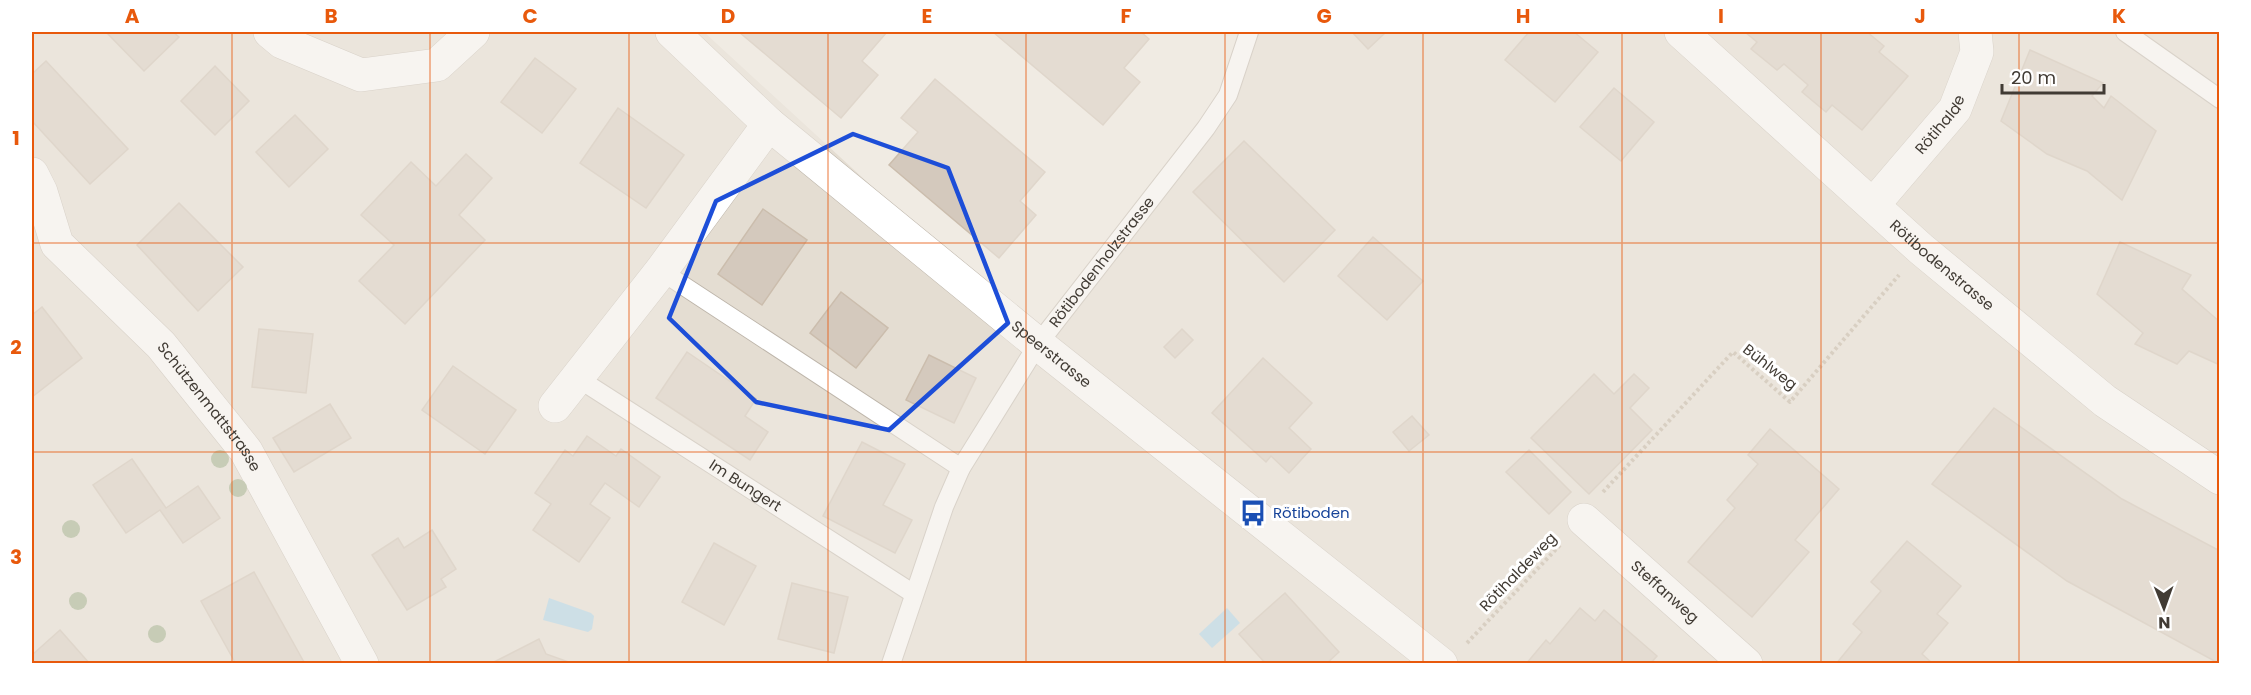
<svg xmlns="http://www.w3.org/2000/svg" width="2251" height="695" viewBox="0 0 2251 695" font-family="Poppins,sans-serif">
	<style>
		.residential { fill: #e4ddd2 }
		.water { fill: #a3d1e9 }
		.building { fill: #d4c9bd; stroke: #cbbdad; stroke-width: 1.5 }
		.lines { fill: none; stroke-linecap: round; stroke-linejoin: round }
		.lane-casing { stroke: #bdb5aa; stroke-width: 20 }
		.street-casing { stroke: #bdb5aa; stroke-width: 34 }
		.path { stroke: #bbad99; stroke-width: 4; stroke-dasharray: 3 3; stroke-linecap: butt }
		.lane { stroke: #fff; stroke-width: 18 }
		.street { stroke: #fff; stroke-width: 33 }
		.tree { fill: #95a67f }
		.marked { fill: none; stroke: #1d4ed8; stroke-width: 4.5; stroke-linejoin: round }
		.grid { fill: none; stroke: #e8590c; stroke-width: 1.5; stroke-opacity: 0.55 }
		.labels { text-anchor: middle; stroke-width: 6; stroke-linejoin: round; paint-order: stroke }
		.street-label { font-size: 15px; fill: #413b34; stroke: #fff }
		.transit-label { font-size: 15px; fill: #164399; stroke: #fff; text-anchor: start }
		.neatline { fill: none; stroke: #e8590c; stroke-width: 2 }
		.grid-label { font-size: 20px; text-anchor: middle; font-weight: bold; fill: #e8590c }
	</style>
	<rect width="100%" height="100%" fill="#f0ebe3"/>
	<path class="residential" d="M 32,32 L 704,32 L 1038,339 L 1204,132 L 1242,32 L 2219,32 L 2219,663 L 32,663 Z"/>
	<g class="water">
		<path d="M 549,598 L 591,613 L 594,616 L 592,629 L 588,632 L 543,620 Z"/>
		<path d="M 1227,608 L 1240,623 L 1212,648 L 1199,634 Z"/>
	</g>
	<g class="building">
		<path d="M 106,32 L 173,32 L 179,37 L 144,71 Z"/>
		<path d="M 739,32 L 887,32 L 862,61 L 878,75 L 841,118 Z"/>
		<path d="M 993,32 L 1141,32 L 1149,39 L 1124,68 L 1140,82 L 1103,125 Z"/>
		<path d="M 1352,32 L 1386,32 L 1368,49 Z"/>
		<path d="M 1529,32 L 1574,32 L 1598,52 L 1555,102 L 1505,60 Z"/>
		<path d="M 1745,32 L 1867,32 L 1884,46 L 1879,52 L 1908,76 L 1862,130 L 1832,105 L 1826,112 L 1802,92 L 1808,85 L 1784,64 L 1777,70 L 1751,49 L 1757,42 Z"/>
		<path d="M 2030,50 L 2103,83 L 2092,96 L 2104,108 L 2111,96 L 2156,131 L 2122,200 L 2087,171 L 2047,154 L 2001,121 Z"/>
		<path d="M 535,58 L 576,89 L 542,133 L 501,102 Z"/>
		<path d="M 46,61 L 128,149 L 90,184 L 32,121 L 32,74 Z"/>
		<path d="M 215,66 L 249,101 L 215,135 L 181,101 Z"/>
		<path d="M 935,79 L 1045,172 L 1020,201 L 1036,215 L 999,258 L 889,165 L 918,132 L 901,118 Z"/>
		<path d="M 1614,88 L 1654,122 L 1621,161 L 1580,127 Z"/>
		<path d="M 618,108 L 684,155 L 646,208 L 580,163 Z"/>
		<path d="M 295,115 L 328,149 L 289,187 L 256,152 Z"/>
		<path d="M 1244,141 L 1335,230 L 1284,282 L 1193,192 Z"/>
		<path d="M 466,154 L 492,178 L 459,215 L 485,240 L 405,324 L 359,281 L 394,245 L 361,215 L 411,162 L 436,186 Z"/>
		<path d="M 179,203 L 243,267 L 198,311 L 137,245 Z"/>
		<path d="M 763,209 L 807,240 L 762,305 L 718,274 Z"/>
		<path d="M 1373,237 L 1423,281 L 1387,320 L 1338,276 Z"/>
		<path d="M 2120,242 L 2191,275 L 2182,289 L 2220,322 L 2220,365 L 2189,351 L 2177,364 L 2135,344 L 2143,333 L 2097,294 Z"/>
		<path d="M 841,292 L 888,328 L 856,368 L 810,333 Z"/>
		<path d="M 42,307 L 82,358 L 32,397 L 32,315 Z"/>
		<path d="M 259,329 L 313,334 L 306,393 L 252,387 Z"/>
		<path d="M 1182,329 L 1193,340 L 1175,358 L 1164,347 Z"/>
		<path d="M 687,352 L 756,399 L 745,416 L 768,432 L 750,460 L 656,398 Z"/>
		<path d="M 929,355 L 976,378 L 954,423 L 906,400 Z"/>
		<path d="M 1263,358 L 1312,403 L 1289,428 L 1311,449 L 1289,473 L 1271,456 L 1266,462 L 1212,413 Z"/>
		<path d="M 453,366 L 516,410 L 485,454 L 422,410 Z"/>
		<path d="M 1594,374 L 1614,394 L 1634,374 L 1649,388 L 1630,408 L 1652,430 L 1589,494 L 1531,438 Z"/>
		<path d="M 330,404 L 351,438 L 294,472 L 273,438 Z"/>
		<path d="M 1994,408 L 2122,499 L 2220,551 L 2220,664 L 2067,581 L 1932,484 Z"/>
		<path d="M 1412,416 L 1429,435 L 1409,451 L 1393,432 Z"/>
		<path d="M 1770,429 L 1839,489 L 1795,540 L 1809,552 L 1752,617 L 1688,562 L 1735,508 L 1727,500 L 1758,464 L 1748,455 Z"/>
		<path d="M 587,436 L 616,456 L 621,449 L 660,477 L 639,507 L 605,483 L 590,504 L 610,518 L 579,562 L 533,530 L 551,504 L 535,493 L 565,450 L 573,456 Z"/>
		<path d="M 862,442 L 905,464 L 883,505 L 912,520 L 895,553 L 823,516 Z"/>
		<path d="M 1529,450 L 1571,492 L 1549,514 L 1506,472 Z"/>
		<path d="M 132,459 L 166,508 L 198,486 L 220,518 L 183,543 L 160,510 L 126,533 L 93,485 Z"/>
		<path d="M 432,530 L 456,569 L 441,579 L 446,587 L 407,610 L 372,555 L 398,538 L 404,548 Z"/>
		<path d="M 1907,541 L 1961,586 L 1937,614 L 1948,623 L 1922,654 L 1933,664 L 1836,664 L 1862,632 L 1853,624 L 1881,591 L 1871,582 Z"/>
		<path d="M 714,543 L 756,566 L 724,625 L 682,602 Z"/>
		<path d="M 254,572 L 305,664 L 236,664 L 201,601 Z"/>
		<path d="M 792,583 L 848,597 L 834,653 L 778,639 Z"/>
		<path d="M 1285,593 L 1339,652 L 1326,664 L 1266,664 L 1239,634 Z"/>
		<path d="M 1580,608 L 1595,621 L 1604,610 L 1657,656 L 1650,664 L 1526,664 L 1546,640 L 1550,644 Z"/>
		<path d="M 60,630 L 90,664 L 32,664 L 32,655 Z"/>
		<path d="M 539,639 L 546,654 L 574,664 L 490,664 Z"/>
	</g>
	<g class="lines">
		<g class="lane-casing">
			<g id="lane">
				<path d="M 2125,32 L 2220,99"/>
				<path d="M 661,271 L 961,468"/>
				<path id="s1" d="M 576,377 L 914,594"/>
				<path id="s2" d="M 891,664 L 944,507 L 961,468 L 1038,344 L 1206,128 L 1228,95 L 1249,32"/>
			</g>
		</g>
		<g class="street-casing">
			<g id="street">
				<path d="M 270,32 L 282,42 L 361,75 L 437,65 L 473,32"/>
				<path id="s3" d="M 672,32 L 769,124 L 1038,344 L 1441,664"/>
				<path id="s4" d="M 1681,32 L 1921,249 L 2105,401 L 2220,478"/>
				<path id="s5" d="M 32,174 L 41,192 L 57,244 L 161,345 L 246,451 L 362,664"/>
				<path id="s6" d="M 1873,205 L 1955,109 L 1977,52 L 1975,32"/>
				<path d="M 555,406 L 661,271 L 769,124"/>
				<path id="s7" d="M 1584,520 L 1746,664"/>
			</g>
		</g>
		<g class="path">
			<path d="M 1603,492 L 1733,352 L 1790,402 L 1899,275"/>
			<path d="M 1467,643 L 1561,544"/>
		</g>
		<use href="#lane" class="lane"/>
		<use href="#street" class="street"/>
	</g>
	<g class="tree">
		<circle cx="220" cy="459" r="9"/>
		<circle cx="238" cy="488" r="9"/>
		<circle cx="71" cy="529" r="9"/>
		<circle cx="78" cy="601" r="9"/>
		<circle cx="157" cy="634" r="9"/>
	</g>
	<path d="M0 0H2251V695H0ZM 853,134 L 948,168 L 1008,323 L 889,430 L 756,402 L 669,318 L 716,201 Z" fill="#f0ebe3" fill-opacity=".55" fill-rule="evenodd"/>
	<path class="marked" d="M 853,134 L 948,168 L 1008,323 L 889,430 L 756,402 L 669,318 L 716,201 Z"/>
	<path class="grid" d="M 232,32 L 232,664M 430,32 L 430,664M 629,32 L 629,664M 828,32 L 828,664M 1026,32 L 1026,664M 1225,32 L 1225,664M 1423,32 L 1423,664M 1622,32 L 1622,664M 1821,32 L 1821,664M 2019,32 L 2019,664M 32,243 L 2220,243M 32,452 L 2220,452"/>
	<defs>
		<g id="bus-bare" transform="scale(2.07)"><path d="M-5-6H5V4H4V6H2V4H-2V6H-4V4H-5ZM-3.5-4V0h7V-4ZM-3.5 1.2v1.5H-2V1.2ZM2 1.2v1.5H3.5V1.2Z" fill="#1a4fb4" stroke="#fff" stroke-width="2.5" paint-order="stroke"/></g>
	</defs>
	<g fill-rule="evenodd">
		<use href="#bus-bare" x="1253" y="513"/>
	</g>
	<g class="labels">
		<g class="street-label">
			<text dy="5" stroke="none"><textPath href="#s6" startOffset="105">Rötihalde</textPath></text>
			<text dy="5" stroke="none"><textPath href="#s2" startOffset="458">Rötibodenholzstrasse</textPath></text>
			<text dy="5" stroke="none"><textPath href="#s4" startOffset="350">Rötibodenstrasse</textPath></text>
			<text dy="5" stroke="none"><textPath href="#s3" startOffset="498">Speerstrasse</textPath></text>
			<text transform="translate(1770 367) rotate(38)" y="5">Bühlweg</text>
			<text dy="5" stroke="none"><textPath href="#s5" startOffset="298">Schützenmattstrasse</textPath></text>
			<text dy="5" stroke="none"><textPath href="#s1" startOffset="201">Im Bungert</textPath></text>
			<text transform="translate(1518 572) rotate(-46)" y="5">Rötihaldeweg</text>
			<text dy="5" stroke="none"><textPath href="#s7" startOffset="108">Steffanweg</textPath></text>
		</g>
		<g class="transit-label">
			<text x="1273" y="518">Rötiboden</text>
		</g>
	</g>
	<rect width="2251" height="695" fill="none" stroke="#ffffff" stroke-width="66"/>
	<g transform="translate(2164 608) rotate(179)" stroke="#ffffff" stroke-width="4.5" paint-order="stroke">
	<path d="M0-4.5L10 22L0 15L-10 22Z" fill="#413b34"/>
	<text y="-9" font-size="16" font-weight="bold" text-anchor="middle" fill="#413b34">N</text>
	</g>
	<path d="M2002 84v9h102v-9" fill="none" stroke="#413b34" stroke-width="3"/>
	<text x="2011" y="84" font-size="18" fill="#413b34" stroke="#ffffff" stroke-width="4.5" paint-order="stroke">20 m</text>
	<rect x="33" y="33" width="2185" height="629" class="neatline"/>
	<g class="grid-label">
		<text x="132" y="23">A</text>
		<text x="331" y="23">B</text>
		<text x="530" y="23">C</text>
		<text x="728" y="23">D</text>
		<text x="927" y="23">E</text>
		<text x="1126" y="23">F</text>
		<text x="1324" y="23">G</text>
		<text x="1523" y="23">H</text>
		<text x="1721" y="23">I</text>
		<text x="1920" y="23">J</text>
		<text x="2119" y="23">K</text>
		<text x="16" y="145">1</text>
		<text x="16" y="354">2</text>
		<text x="16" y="564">3</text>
	</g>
</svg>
